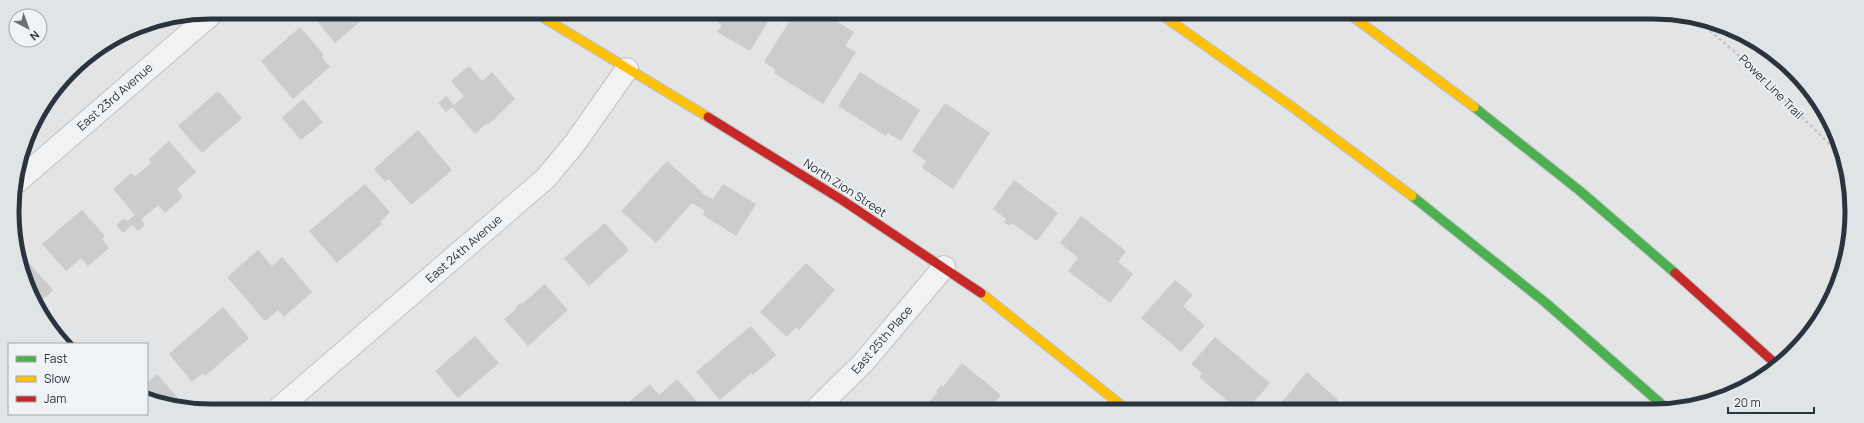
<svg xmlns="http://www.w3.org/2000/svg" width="1864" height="423" viewBox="0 0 1864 423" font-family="Manrope,sans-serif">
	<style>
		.building { fill: #caccce }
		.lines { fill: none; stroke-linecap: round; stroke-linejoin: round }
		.street-casing { stroke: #c0c2c4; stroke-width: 24 }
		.fast-casing { stroke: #c0c2c4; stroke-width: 11 }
		.slow-casing { stroke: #c0c2c4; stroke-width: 11 }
		.jam-casing { stroke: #c0c2c4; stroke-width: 11 }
		.path { stroke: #c2c4c6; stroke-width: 2.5; stroke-dasharray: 3 3; stroke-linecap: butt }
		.street { stroke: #f0f2f3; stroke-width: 22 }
		.fast { stroke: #4caf50; stroke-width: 9 }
		.slow { stroke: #ffc107; stroke-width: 9 }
		.jam { stroke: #c62828; stroke-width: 9 }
		.labels { text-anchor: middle; stroke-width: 3.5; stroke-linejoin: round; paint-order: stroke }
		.street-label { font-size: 12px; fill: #2a343e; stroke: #eff3f5 }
		.rim { fill: none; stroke: #2a343e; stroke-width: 5 }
	</style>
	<rect width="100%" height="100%" fill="#e2e4e6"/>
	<g class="building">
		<path d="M 310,12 L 371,12 L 335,43 Z"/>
		<path d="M 709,13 L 773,13 L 750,51 L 717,32 L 722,25 L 708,16 Z"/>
		<path d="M 803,13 L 824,13 L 854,32 L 845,46 L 856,52 L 823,104 L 774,73 L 776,70 L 764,62 L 794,14 L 800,18 Z"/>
		<path d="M 300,27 L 324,55 L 322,57 L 330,67 L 293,99 L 261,61 Z"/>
		<path d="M 469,66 L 482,81 L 492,72 L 515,99 L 488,125 L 487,123 L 475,134 L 452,107 L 446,112 L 438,103 L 446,96 L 454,105 L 464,96 L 451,81 Z"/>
		<path d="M 860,72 L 920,110 L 901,141 L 888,133 L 886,136 L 838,106 Z"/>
		<path d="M 218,91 L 242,118 L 202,153 L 178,126 Z"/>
		<path d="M 303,99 L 323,122 L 301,140 L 282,118 Z"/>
		<path d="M 945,103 L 990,133 L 953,189 L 922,168 L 926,161 L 912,151 Z"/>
		<path d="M 418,130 L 452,170 L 411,205 L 389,179 L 385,182 L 374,169 Z"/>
		<path d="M 169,141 L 196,172 L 177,189 L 183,197 L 165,213 L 158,205 L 141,220 L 145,225 L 138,231 L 132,225 L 123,233 L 116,225 L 124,218 L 127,221 L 135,215 L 113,189 L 131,173 L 135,177 L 152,162 L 149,159 Z"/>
		<path d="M 667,161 L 702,192 L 701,193 L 713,199 L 723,184 L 756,204 L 736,236 L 703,215 L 705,211 L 692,203 L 656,243 L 621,211 Z"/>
		<path d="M 1014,180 L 1058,213 L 1037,241 L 1012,223 L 1010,226 L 1004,222 L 1006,219 L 993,209 Z"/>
		<path d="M 365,184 L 390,212 L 380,222 L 382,224 L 337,263 L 309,231 Z"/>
		<path d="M 82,210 L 105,236 L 102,239 L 109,248 L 88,266 L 81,258 L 66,271 L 42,244 Z"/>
		<path d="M 1081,216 L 1126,251 L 1118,262 L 1133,274 L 1110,303 L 1068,271 L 1078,258 L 1060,243 Z"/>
		<path d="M 605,223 L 629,250 L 589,286 L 564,258 Z"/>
		<path d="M 258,250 L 272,266 L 282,257 L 312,292 L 284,317 L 278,310 L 265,321 L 227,277 Z"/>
		<path d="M 29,263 L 53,290 L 38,304 L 23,275 L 22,270 Z"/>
		<path d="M 806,263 L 835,290 L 799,330 L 796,327 L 787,337 L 760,312 Z"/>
		<path d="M 1175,280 L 1193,295 L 1183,306 L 1205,325 L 1181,352 L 1141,318 Z"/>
		<path d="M 545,284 L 568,310 L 528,346 L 504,319 L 516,309 L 515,308 L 520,303 L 522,304 Z"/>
		<path d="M 223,307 L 249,338 L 205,376 L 203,373 L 192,382 L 169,354 Z"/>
		<path d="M 751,326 L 776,355 L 753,375 L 751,373 L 720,400 L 696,372 Z"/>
		<path d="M 475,336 L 499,363 L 458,398 L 435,371 Z"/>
		<path d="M 1215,337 L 1270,383 L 1248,409 L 1237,409 L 1199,377 L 1202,373 L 1191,364 Z"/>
		<path d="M 962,363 L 1001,395 L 989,409 L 935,409 L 928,403 L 938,392 L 936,391 L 941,385 L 943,387 Z"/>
		<path d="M 1307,372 L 1338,400 L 1330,409 L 1276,409 Z"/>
		<path d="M 157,374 L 183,404 L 180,407 L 147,396 L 147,383 Z"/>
		<path d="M 677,379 L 701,406 L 698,409 L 621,409 L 650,384 L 659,395 Z"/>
		<path d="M 421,403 L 426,409 L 413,409 Z"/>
		<path d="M 1027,404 L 1029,406 L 1033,409 L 1023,409 Z"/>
	</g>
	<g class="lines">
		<g class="street-casing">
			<g id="street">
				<path d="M 17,182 L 214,12"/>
				<path d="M 278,409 L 546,178 L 575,143 L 627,69"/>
				<path d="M 816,409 L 863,363 L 944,267"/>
			</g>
		</g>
		<g class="fast-casing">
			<g id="fast">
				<path d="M 1474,107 L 1580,191 L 1675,273"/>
				<path d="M 1412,196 L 1546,303 L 1667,409"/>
			</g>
		</g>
		<g class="slow-casing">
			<g id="slow">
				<path d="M 534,12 L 708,117"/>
				<path d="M 1159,13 L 1291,106 L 1412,196"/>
				<path d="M 1348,13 L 1474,107"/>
				<path d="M 981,293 L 1126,409"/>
			</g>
		</g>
		<g class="jam-casing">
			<g id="jam">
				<path d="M 708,117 L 842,200 L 981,293"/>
				<path d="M 1675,273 L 1777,365"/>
			</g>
		</g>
		<path class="path" d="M 1696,19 L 1736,53 L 1844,158"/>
		<use href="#street" class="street"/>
		<use href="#fast" class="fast"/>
		<use href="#slow" class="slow"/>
		<use href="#jam" class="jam"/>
	</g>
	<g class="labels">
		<g class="street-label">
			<text transform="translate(1771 87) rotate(45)" y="4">Power Line Trail</text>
			<text transform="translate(115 97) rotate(-41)" y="4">East 23rd Avenue</text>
			<text transform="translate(845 188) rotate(33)" y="4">North Zion Street</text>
			<text transform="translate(464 249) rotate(-41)" y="4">East 24th Avenue</text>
			<text transform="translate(882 340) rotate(-49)" y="4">East 25th Place</text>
		</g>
	</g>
	<path d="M0 0H1864V423H0ZM211 19H1653A192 192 0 0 1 1845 211V212A192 192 0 0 1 1653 404H211A192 192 0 0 1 19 212V211A192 192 0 0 1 211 19Z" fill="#dfe4e6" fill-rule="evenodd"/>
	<path class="rim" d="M211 19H1653A192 192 0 0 1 1845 211V212A192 192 0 0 1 1653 404H211A192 192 0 0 1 19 212V211A192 192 0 0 1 211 19Z"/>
	<rect x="8" y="343" width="140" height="72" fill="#eff3f5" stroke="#a0a7ac"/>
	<rect x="16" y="356" width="20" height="6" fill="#4caf50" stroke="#a0a7ac"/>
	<text x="44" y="363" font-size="12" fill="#2a343e">Fast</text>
	<rect x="16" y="376" width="20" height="6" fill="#ffc107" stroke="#a0a7ac"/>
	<text x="44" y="383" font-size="12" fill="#2a343e">Slow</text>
	<rect x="16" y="396" width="20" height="6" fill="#c62828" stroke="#a0a7ac"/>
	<text x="44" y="403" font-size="12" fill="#2a343e">Jam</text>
	<g transform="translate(28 28) rotate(139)"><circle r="19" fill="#eff3f5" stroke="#a0a7ac"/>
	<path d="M0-3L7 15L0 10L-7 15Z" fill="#6a7279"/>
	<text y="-6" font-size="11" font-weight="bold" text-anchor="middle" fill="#2a343e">N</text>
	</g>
	<path d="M1728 407v6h86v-6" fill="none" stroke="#2a343e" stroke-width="2"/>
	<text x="1734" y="407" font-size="12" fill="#2a343e" stroke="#eff3f5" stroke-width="3" paint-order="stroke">20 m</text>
</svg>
